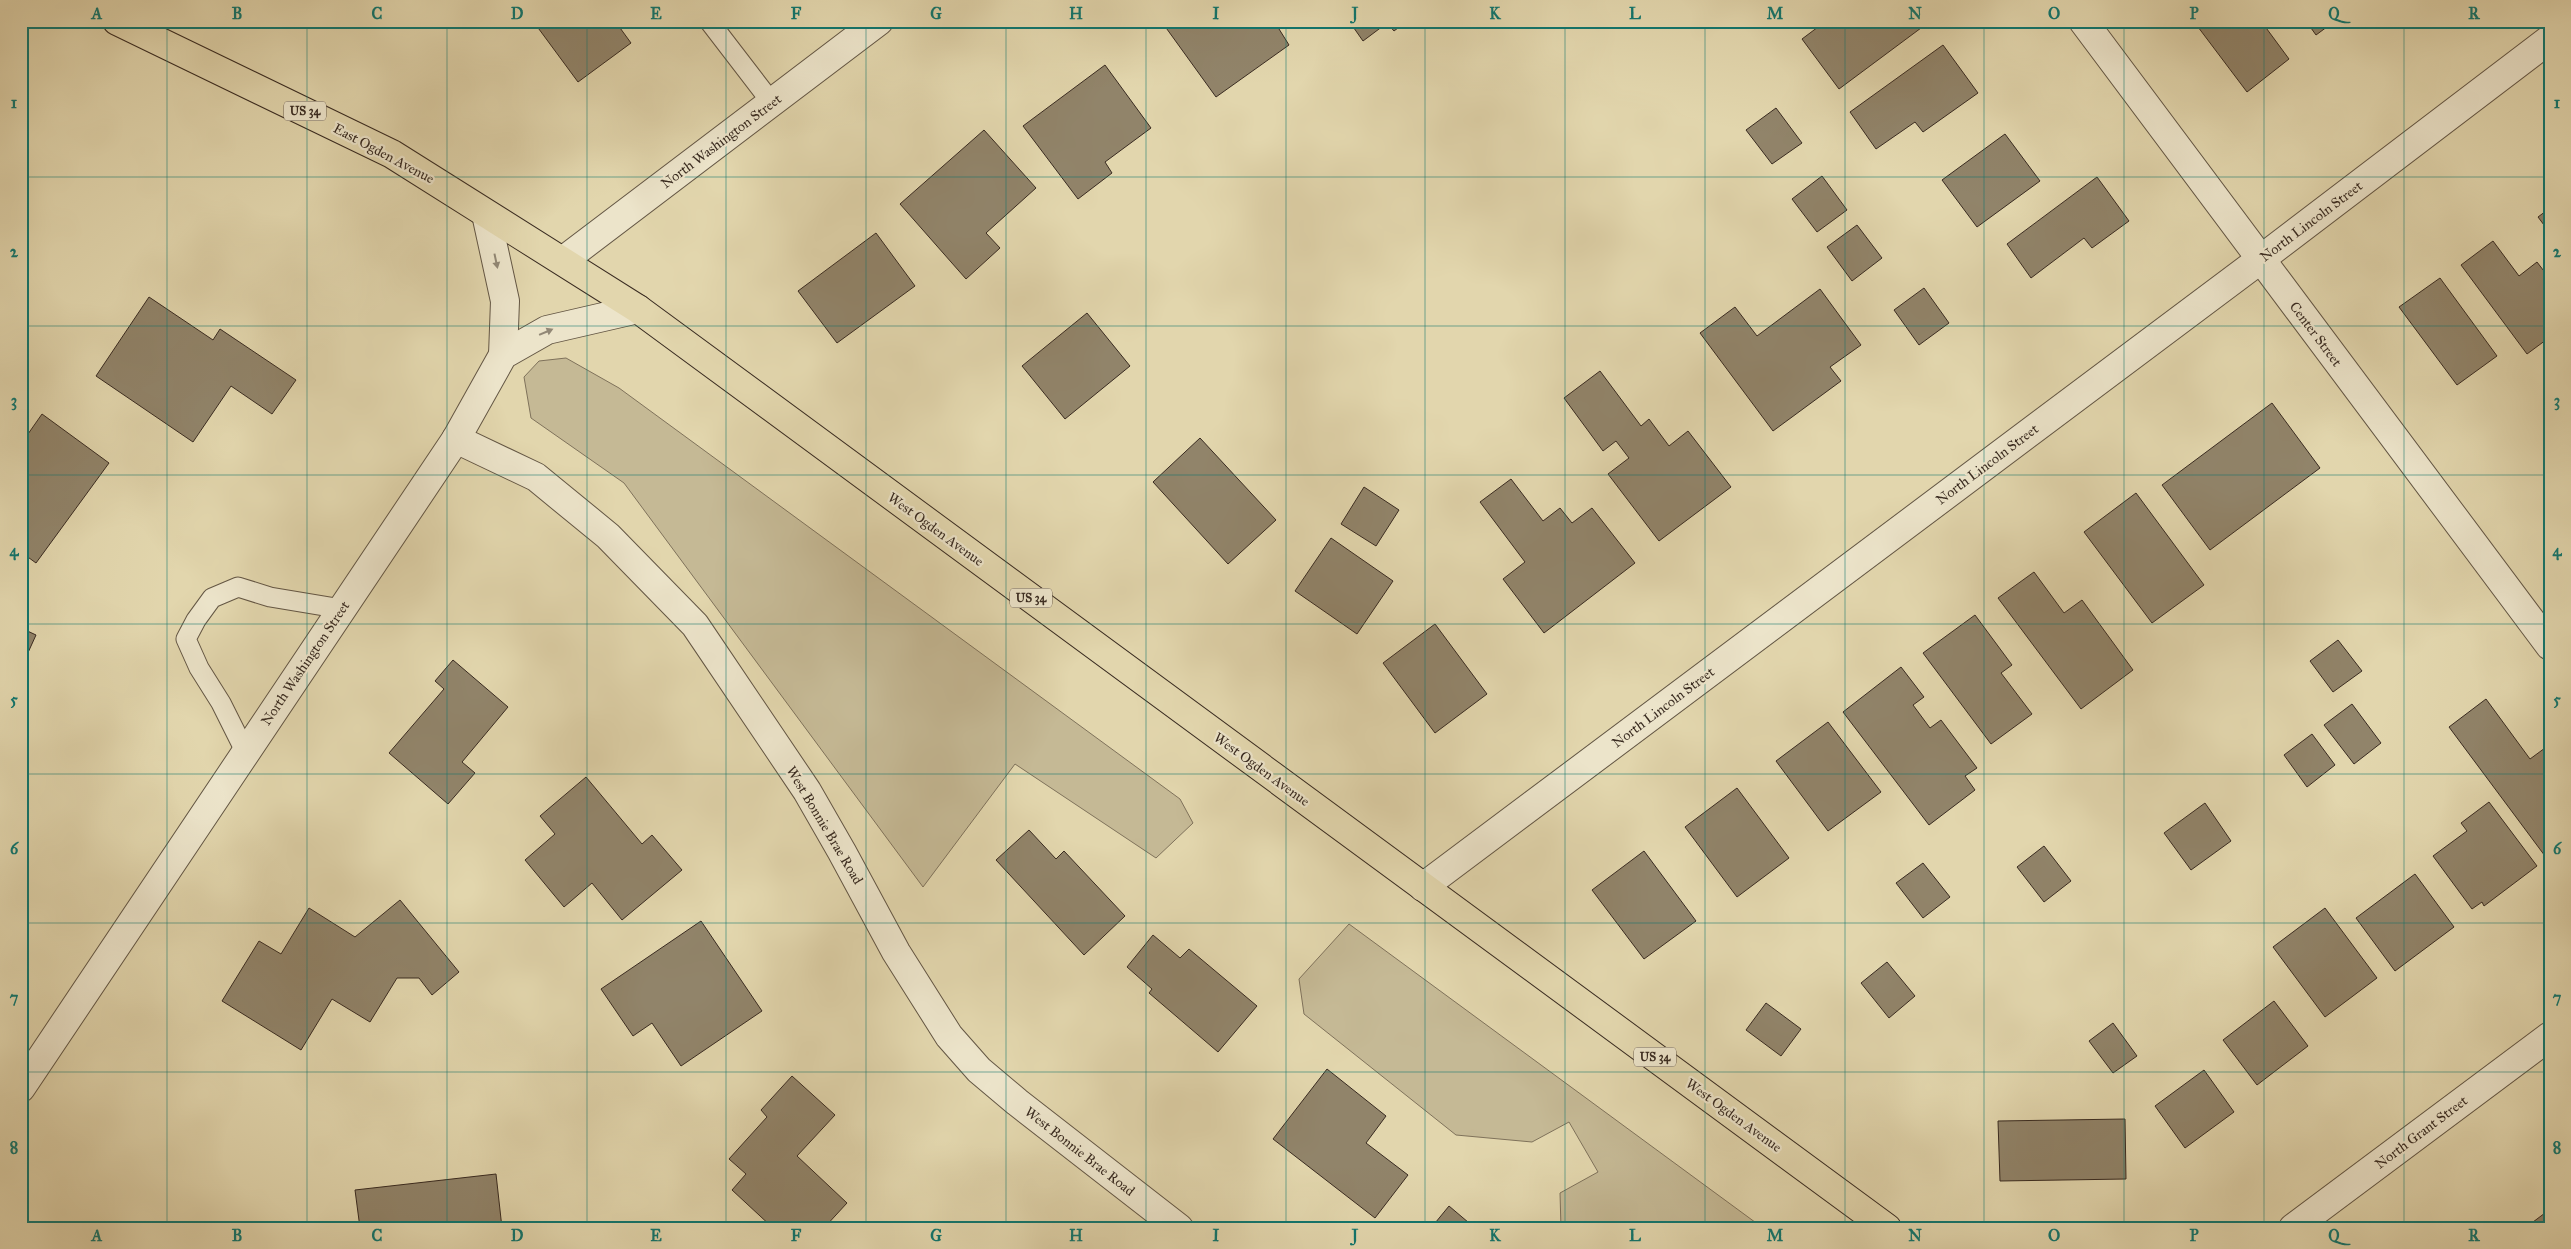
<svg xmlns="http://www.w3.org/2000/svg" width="2571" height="1249" viewBox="0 0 2571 1249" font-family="'IM FELL Great Primer',serif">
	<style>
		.green { fill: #c5b995; stroke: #7f725b }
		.building { fill: #91846a; stroke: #392b21 }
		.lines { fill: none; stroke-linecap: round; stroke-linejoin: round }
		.service-casing { stroke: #635644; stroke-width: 21 }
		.minor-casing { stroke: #635644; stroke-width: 30 }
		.primary-casing { stroke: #392b21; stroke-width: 30 }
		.service { stroke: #ece4ca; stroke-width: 19 }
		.minor { stroke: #ece4ca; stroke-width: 28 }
		.primary { stroke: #e2d6ad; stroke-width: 28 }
		.oneway { fill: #928876 }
		.grid { fill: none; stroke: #0f766e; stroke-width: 1; stroke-opacity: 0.55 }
		.labels { text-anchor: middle; stroke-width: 4.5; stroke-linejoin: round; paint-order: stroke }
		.shield { fill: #ece4ca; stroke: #6f6254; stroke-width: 1 }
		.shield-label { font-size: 12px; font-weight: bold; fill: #392b21 }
		.street-label { font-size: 14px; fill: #392b21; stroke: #ece4ca }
		.neatline { fill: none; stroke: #0f766e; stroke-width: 2 }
		.grid-label { font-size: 16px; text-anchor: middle; font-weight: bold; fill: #0f766e }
	</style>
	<rect width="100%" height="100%" fill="#e2d6ad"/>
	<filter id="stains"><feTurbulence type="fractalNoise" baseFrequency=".004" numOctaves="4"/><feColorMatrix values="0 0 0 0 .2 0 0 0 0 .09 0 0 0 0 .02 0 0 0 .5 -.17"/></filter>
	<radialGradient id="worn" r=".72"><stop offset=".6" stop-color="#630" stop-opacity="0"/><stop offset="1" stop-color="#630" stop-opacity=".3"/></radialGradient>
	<g class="green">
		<path d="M 566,358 L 619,388 L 1180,799 L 1193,823 L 1156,858 L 1015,764 L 923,887 L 624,483 L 531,418 L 524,377 L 539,361 Z"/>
		<path d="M 1349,924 L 1763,1228 L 1561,1228 L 1560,1193 L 1598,1172 L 1569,1122 L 1532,1142 L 1456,1135 L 1304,1014 L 1299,979 Z"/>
	</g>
	<g class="building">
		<path d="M 533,21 L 615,21 L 631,43 L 578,82 Z"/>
		<path d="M 1169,21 L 1274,21 L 1289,45 L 1216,97 L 1164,25 Z"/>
		<path d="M 1349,21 L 1407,21 L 1394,31 L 1387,23 L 1363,41 Z"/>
		<path d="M 1826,21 L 1915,21 L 1921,28 L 1839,89 L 1802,39 Z"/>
		<path d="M 2197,21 L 2261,21 L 2289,59 L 2247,92 L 2195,23 Z"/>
		<path d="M 2306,21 L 2335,21 L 2316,35 Z"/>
		<path d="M 1943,45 L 1978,93 L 1923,132 L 1915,122 L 1876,149 L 1850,112 Z"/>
		<path d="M 1105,65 L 1151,128 L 1105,162 L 1112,173 L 1078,199 L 1023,126 Z"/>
		<path d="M 1776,108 L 1802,143 L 1772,164 L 1746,130 Z"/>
		<path d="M 984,130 L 1036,188 L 986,233 L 1000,248 L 966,279 L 900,204 Z"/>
		<path d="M 2005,134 L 2040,181 L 1977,227 L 1942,180 Z"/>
		<path d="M 1822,176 L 1847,210 L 1817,232 L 1792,199 Z"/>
		<path d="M 2097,177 L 2129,221 L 2092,248 L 2084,238 L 2031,278 L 2007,244 Z"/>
		<path d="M 2550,208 L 2550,233 L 2538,217 Z"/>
		<path d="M 1857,225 L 1882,258 L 1852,281 L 1827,247 Z"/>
		<path d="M 876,233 L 915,286 L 837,343 L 798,291 Z"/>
		<path d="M 2493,241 L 2519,276 L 2537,262 L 2550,279 L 2550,337 L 2527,354 L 2461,265 Z"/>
		<path d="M 2440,278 L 2497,356 L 2457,385 L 2399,307 Z"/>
		<path d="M 1924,288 L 1949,323 L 1919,345 L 1894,310 Z"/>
		<path d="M 1820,289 L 1861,345 L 1830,367 L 1841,381 L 1773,431 L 1700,333 L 1735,307 L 1757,336 Z"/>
		<path d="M 149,297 L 213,340 L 220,329 L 296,380 L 272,414 L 231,386 L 193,442 L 96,376 Z"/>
		<path d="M 1087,313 L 1130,366 L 1065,419 L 1022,366 Z"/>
		<path d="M 1600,371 L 1641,426 L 1649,419 L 1669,446 L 1688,431 L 1731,487 L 1659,541 L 1608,474 L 1629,458 L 1616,441 L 1603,451 L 1564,398 Z"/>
		<path d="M 2272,403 L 2320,468 L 2210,550 L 2162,485 Z"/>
		<path d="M 42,414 L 109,463 L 36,563 L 21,552 L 21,444 Z"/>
		<path d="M 1200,438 L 1276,520 L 1228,564 L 1153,482 Z"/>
		<path d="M 1511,479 L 1543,521 L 1560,508 L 1572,523 L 1592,508 L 1635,563 L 1544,633 L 1503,579 L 1525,562 L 1480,502 Z"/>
		<path d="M 1364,487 L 1399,510 L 1376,546 L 1341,524 Z"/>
		<path d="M 2136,493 L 2204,585 L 2152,623 L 2084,532 Z"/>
		<path d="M 1331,538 L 1393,581 L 1357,634 L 1295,591 Z"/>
		<path d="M 2034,572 L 2064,613 L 2082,600 L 2133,670 L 2081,709 L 1998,598 Z"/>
		<path d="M 1975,615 L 2012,665 L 2001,673 L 2032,714 L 1991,744 L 1923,653 Z"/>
		<path d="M 1435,624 L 1487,694 L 1435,733 L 1383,663 Z"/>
		<path d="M 21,628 L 36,635 L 21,668 Z"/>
		<path d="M 2338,640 L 2362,671 L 2333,692 L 2310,661 Z"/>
		<path d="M 453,660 L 508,707 L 462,762 L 475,773 L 448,804 L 389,753 L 444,689 L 435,681 Z"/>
		<path d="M 1901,667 L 1924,697 L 1913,705 L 1930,728 L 1941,720 L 1977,768 L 1965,776 L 1975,790 L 1929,825 L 1843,712 Z"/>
		<path d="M 2486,699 L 2530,759 L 2545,748 L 2550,755 L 2550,852 L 2545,856 L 2449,727 Z"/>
		<path d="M 2352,704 L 2381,743 L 2354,764 L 2324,725 Z"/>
		<path d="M 1828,722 L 1881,792 L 1828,831 L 1776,761 Z"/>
		<path d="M 2312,734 L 2335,765 L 2307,787 L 2284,755 Z"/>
		<path d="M 586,777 L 642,844 L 652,835 L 682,870 L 622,920 L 592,883 L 564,907 L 525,860 L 555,834 L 540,816 Z"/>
		<path d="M 1737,788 L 1789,858 L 1737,897 L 1685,827 Z"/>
		<path d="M 2489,802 L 2537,866 L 2484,906 L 2482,902 L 2472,909 L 2433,856 L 2467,831 L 2461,823 Z"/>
		<path d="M 2205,803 L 2231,841 L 2191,870 L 2164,833 Z"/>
		<path d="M 1029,830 L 1056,859 L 1064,851 L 1125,916 L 1084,955 L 996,860 Z"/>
		<path d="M 2044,846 L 2071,881 L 2044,902 L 2017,867 Z"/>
		<path d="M 1644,851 L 1696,921 L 1644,959 L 1592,890 Z"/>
		<path d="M 1923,863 L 1950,897 L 1923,918 L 1896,883 Z"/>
		<path d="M 2415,874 L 2454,927 L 2395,971 L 2356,918 Z"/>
		<path d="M 400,900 L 459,972 L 432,995 L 419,978 L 397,978 L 370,1022 L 332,999 L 301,1050 L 222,1001 L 259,941 L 281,954 L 309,908 L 355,937 Z"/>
		<path d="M 2325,908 L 2377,978 L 2325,1017 L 2273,947 Z"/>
		<path d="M 701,921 L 762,1011 L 681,1066 L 652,1023 L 633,1036 L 601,989 Z"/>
		<path d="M 1153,935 L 1180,958 L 1189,949 L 1257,1006 L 1218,1052 L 1149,993 L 1152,989 L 1127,967 Z"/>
		<path d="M 1887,962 L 1915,996 L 1889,1018 L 1861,983 Z"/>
		<path d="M 2274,1001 L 2308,1046 L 2257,1085 L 2223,1040 Z"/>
		<path d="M 1766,1003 L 1801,1029 L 1781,1056 L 1746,1030 Z"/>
		<path d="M 2113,1023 L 2137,1056 L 2113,1073 L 2089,1041 Z"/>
		<path d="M 1327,1069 L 1386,1116 L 1366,1143 L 1408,1175 L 1375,1218 L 1273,1139 Z"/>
		<path d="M 2204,1070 L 2234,1112 L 2185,1148 L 2155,1106 Z"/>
		<path d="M 792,1076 L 835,1115 L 797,1156 L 847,1203 L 824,1228 L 773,1228 L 732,1190 L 746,1174 L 729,1159 L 767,1117 L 761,1110 Z"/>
		<path d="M 2125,1119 L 2126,1179 L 2000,1181 L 1998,1121 Z"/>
		<path d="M 496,1174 L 502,1228 L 404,1228 L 404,1222 L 360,1228 L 355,1190 Z"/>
		<path d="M 1449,1206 L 1475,1228 L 1431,1228 Z"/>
		<path d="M 2549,1210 L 2550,1228 L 2525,1228 Z"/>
	</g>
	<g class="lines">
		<g class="service-casing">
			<g id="service">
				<path d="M 709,21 L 772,103"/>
				<path d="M 246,753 L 221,703 L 199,668 L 186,639 L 196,620 L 212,598 L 238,587 L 270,597 L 342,609"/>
			</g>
		</g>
		<g class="minor-casing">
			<g id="minor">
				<path d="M 2083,21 L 2550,646"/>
				<path d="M 486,214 L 505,301 L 503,355"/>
				<path d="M 564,260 L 879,21"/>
				<path d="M 456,439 L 536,477 L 608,536 L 695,625 L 807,791 L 842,852 L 896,952 L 949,1036 L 979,1070 L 1017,1102 L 1179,1228"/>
				<path d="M 1423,887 L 2261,259 L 2550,39"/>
				<path d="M 21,1088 L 456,439 L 503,355 L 547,330 L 638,309"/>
				<path d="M 2293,1228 L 2550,1036"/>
			</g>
		</g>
		<g class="primary-casing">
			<path id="primary" d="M 117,21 L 392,154 L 638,309 L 1887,1228"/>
		</g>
		<use href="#service" class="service"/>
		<use href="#minor" class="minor"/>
		<use href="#primary" class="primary"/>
	</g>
	<defs><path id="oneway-solid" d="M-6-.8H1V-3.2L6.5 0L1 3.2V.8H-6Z" transform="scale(1.25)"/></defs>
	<g class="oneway">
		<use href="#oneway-solid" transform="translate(496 261) rotate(78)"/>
		<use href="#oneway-solid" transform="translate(546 332) rotate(-23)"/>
	</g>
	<path class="grid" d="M 167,21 L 167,1228M 307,21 L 307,1228M 447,21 L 447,1228M 587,21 L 587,1228M 726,21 L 726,1228M 866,21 L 866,1228M 1006,21 L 1006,1228M 1146,21 L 1146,1228M 1286,21 L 1286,1228M 1425,21 L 1425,1228M 1565,21 L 1565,1228M 1705,21 L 1705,1228M 1845,21 L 1845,1228M 1984,21 L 1984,1228M 2124,21 L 2124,1228M 2264,21 L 2264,1228M 2404,21 L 2404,1228M 21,177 L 2550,177M 21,326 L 2550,326M 21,475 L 2550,475M 21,624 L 2550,624M 21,774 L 2550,774M 21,923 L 2550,923M 21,1072 L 2550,1072"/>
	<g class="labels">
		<g class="shield">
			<rect x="284" y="101.5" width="42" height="19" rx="4"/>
			<rect x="1010" y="588.5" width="42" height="19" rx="4"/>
			<rect x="1634" y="1047.5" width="42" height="19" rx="4"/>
		</g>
		<g class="shield-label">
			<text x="305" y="115">US 34</text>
			<text x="1031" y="602">US 34</text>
			<text x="1655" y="1061">US 34</text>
		</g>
		<g class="street-label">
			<text transform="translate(721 141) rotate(-37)" y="5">North Washington Street</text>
			<text transform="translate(384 153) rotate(28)" y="5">East Ogden Avenue</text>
			<text transform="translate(2311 221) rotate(-37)" y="5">North Lincoln Street</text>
			<text transform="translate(2316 334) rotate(53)" y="5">Center Street</text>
			<text transform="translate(1987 464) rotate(-37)" y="5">North Lincoln Street</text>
			<text transform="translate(936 529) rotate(36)" y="5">West Ogden Avenue</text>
			<text transform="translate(305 663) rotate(-56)" y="5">North Washington Street</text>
			<text transform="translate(1663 707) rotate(-37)" y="5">North Lincoln Street</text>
			<text transform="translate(1262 769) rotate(36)" y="5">West Ogden Avenue</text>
			<text transform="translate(825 825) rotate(59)" y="5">West Bonnie Brae Road</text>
			<text transform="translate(1734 1115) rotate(36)" y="5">West Ogden Avenue</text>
			<text transform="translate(2421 1132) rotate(-37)" y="5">North Grant Street</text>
			<text transform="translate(1080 1151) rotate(38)" y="5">West Bonnie Brae Road</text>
		</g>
	</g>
	<rect width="2571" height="1249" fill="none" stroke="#e2d6ad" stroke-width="55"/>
	<rect x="28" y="28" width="2516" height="1194" class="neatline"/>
	<g class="grid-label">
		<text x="97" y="19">A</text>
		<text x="237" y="19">B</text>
		<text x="377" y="19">C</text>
		<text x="517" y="19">D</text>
		<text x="656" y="19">E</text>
		<text x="796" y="19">F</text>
		<text x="936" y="19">G</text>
		<text x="1076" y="19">H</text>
		<text x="1216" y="19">I</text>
		<text x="1355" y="19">J</text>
		<text x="1495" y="19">K</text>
		<text x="1635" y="19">L</text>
		<text x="1775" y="19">M</text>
		<text x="1915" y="19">N</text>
		<text x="2054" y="19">O</text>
		<text x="2194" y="19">P</text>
		<text x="2334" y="19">Q</text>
		<text x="2474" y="19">R</text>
		<text x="14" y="108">1</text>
		<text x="2557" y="108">1</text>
		<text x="14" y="257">2</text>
		<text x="2557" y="257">2</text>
		<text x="14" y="406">3</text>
		<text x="2557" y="406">3</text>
		<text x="14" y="556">4</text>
		<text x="2557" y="556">4</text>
		<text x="14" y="705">5</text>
		<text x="2557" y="705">5</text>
		<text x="14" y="854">6</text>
		<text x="2557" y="854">6</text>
		<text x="14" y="1003">7</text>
		<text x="2557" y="1003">7</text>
		<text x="14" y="1153">8</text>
		<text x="2557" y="1153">8</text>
		<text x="97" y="1241">A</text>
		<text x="237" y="1241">B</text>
		<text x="377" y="1241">C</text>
		<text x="517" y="1241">D</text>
		<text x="656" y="1241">E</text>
		<text x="796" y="1241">F</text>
		<text x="936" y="1241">G</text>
		<text x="1076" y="1241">H</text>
		<text x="1216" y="1241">I</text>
		<text x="1355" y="1241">J</text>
		<text x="1495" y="1241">K</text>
		<text x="1635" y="1241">L</text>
		<text x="1775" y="1241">M</text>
		<text x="1915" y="1241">N</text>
		<text x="2054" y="1241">O</text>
		<text x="2194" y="1241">P</text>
		<text x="2334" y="1241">Q</text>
		<text x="2474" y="1241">R</text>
	</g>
	<rect width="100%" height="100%" filter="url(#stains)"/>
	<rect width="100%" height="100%" fill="url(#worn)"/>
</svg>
